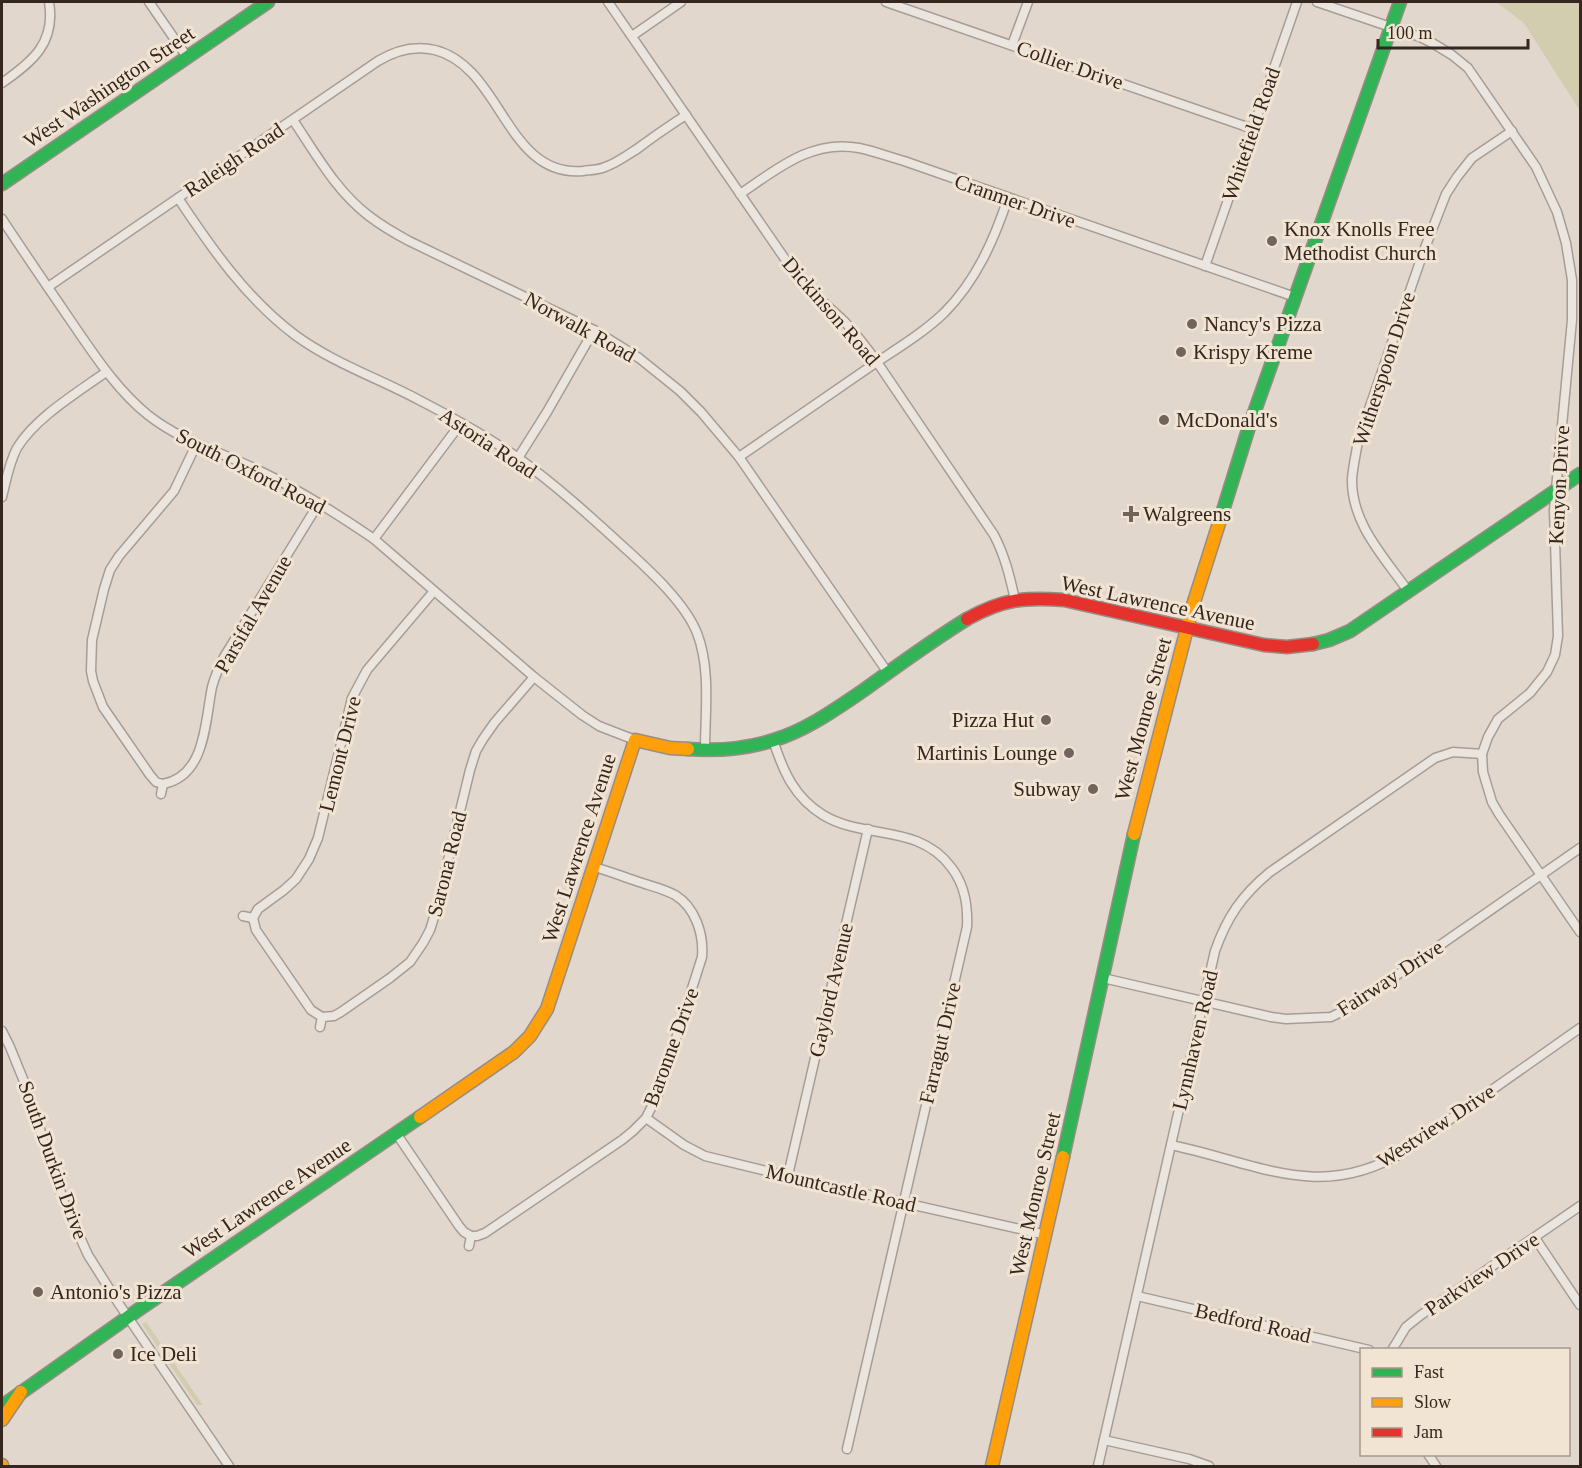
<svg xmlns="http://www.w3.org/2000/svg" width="1582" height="1468" viewBox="0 0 1582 1468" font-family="'Times New Roman',serif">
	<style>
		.green { fill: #d3cdb0 }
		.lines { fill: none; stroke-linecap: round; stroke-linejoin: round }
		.street-casing { stroke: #a79d96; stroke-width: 11 }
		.fast-casing { stroke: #978d85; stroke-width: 15 }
		.slow-casing { stroke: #978d85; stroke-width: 15 }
		.jam-casing { stroke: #978d85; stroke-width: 15 }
		.street { stroke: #eae5de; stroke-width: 8 }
		.fast { stroke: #30b455; stroke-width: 12 }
		.slow { stroke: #ff9f0a; stroke-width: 12 }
		.jam { stroke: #e5322d; stroke-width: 12 }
		.poi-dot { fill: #72645c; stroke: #f2e4d3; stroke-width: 2 }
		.labels { text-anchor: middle; stroke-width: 6; stroke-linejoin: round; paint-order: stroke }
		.street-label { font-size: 21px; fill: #35261f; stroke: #f2e4d3 }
		.poi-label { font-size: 21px; fill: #35261f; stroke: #f2e4d3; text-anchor: start }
	</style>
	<rect width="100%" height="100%" fill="#e2d7cc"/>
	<g class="green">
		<path d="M 1496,2 L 1580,2 L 1580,111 L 1524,23 Z"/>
		<path d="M 146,1322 L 203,1405 L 197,1405 L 142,1324 Z"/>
	</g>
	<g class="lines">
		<g class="street-casing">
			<g id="street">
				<path d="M 149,2 L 187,57"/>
				<path d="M 608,2 L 796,275 C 811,293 827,305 844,321 C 856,334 867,348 877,362 L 994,535 C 1005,556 1010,577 1015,600"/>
				<path d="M 886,2 L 1253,129"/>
				<path d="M 1317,2 L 1420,37 L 1434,44 L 1452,55 L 1468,68 L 1536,167 L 1557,212 L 1566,243 L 1572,280 L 1572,320 L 1554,510 L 1558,636 L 1555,655 L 1547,672 L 1530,693 L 1498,719 L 1488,737 L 1482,754 L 1483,772 L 1492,802 L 1499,814 L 1580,932"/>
				<path d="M 632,36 L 681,2"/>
				<path d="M 1012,45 L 1028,2"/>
				<path d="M 2,83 C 32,62 56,43 49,2"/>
				<path d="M 293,120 C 316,154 336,191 369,216 C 382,226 396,234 409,241 L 594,330 L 639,358 L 680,391 L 701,412 L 739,457 L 888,673"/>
				<path d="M 740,194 C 777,169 812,139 859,148 C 874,151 889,157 904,161 L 1295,297"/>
				<path d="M 178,198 C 212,249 246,298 295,335 C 333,363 378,378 419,400 C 452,417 486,436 517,457 C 556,485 592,518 627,550 C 651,572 685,603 697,633 C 711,669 705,712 705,750"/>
				<path d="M 2,219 C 25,254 49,289 73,324 C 95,356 117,390 148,415 C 177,438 211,449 245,464 C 290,484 333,511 374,539 L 534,677 L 582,715 L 599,726 L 635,740"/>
				<path d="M 1205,266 L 1297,2"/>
				<path d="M 48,287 L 378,61 C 396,50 414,45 435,50 C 502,67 506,178 583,171 C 590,170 599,170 605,167 C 617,163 627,155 637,149 C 653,137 669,126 686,115"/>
				<path d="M 739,457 C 784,426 829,395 874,364 C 898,348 923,333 944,313 C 976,281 994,240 1008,198"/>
				<path d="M 518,458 L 547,412 L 594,330"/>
				<path d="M 2,497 C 6,481 9,463 17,448 C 35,418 78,392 106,372"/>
				<path d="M 374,539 L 461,423"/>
				<path d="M 1408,591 C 1384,557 1351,523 1352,479 C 1353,466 1356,454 1358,441 L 1423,253 L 1446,194 L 1457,177 L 1472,158 L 1512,131"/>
				<path d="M 773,740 C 783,771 794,797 823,815 C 864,840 918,823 951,867 C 965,885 968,905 967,927 L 847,1449"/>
				<path d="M 163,784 L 156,782 L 150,775 L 103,707 L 93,681 L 91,671 L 92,640 L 104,589 L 110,570 L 119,556 L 174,491 L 196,445"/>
				<path d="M 163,784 C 206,776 205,721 212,687 C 215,676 219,667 224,657 L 319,503"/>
				<path d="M 161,794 L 163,784"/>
				<path d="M 243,916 L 253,918"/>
				<path d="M 253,918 L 258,909 L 284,890 L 296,879 L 309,859 L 318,838 L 348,715 L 352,698 L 367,670 L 434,591"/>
				<path d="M 253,918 L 256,930 L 311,1010 L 322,1017"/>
				<path d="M 1103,978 L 1271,1017 L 1286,1019 L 1331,1017 L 1351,1007 L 1580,848"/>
				<path d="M 322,1017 L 334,1016 L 341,1012 L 390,978 L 410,962 L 423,943 L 430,930 L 435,914 L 470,770 L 476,751 L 483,739 L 495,722 L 534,677"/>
				<path d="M 320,1027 L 322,1017"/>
				<path d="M 2,1031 L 10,1047 L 25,1084 L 64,1202 L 88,1255 L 119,1304 L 229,1466"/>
				<path d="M 646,1118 L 684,1145 L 705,1156 L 812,1182 L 1046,1235"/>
				<path d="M 396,1133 L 459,1226 L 464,1232 L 471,1236"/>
				<path d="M 1171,1145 C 1258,1163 1320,1203 1405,1151 L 1580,1028"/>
				<path d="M 788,1175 L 868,829"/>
				<path d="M 471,1236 L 477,1236 L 485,1233 L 622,1140 L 633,1131 L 646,1118 L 659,1092 L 665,1073 L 702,957 C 704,934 695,907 675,895 C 664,889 651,886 639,882 C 624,877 609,871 594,867"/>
				<path d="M 1535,1238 L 1580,1305"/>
				<path d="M 469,1246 L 471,1236"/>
				<path d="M 1137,1296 L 1369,1350"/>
				<path d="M 1392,1350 L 1406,1327 L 1421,1315 L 1580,1206"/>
				<path d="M 1104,1440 L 1189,1459 L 1209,1466"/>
				<path d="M 1428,1454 L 1436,1466"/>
				<path d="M 1098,1466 L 1215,951 C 1227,917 1242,895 1270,872 L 1435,758 L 1453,752 L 1482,754"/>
			</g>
		</g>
		<g class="fast-casing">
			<g id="fast">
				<path d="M 2,184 L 268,2"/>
				<path d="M 1221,517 L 1248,430 L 1400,2"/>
				<path d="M 1313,644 L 1329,640 L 1350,631 L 1580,474"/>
				<path d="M 688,749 C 716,751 746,749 774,740 C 806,730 833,711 861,692 C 896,667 931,641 967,619"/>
				<path d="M 1063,1157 L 1134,834"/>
				<path d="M 2,1406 L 138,1310 L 420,1117"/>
			</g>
		</g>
		<g class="slow-casing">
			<g id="slow">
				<path d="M 1134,834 L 1193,605 L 1221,517"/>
				<path d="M 420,1117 L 514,1052 L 530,1036 L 547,1009 L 635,740 L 670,748 L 688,749"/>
				<path d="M 2,1420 L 21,1392"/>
				<path d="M 2,1465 L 2,1466"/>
				<path d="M 992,1466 L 1063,1157"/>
			</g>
		</g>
		<g class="jam-casing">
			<path id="jam" d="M 967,619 C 1003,599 1024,597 1064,600 L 1264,645 L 1287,647 L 1313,644"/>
		</g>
		<use href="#street" class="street"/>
		<use href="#fast" class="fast"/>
		<use href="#slow" class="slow"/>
		<use href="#jam" class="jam"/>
	</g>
	<g class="poi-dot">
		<circle cx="1272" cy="241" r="6"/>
		<circle cx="1192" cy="324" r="6"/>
		<circle cx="1181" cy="352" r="6"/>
		<circle cx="1164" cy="420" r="6"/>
		<path d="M1128 505h6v6h6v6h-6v6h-6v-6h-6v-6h6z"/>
		<circle cx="1046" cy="720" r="6"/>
		<circle cx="1069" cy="753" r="6"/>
		<circle cx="1093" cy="789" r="6"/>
		<circle cx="38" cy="1292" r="6"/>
		<circle cx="118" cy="1354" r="6"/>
	</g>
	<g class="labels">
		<g class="street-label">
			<text transform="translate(1070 65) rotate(19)" y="7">Collier Drive</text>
			<text transform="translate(109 87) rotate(-34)" y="7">West Washington Street</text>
			<text transform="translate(1251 134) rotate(-71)" y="7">Whitefield Road</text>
			<text transform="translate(234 160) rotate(-34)" y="7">Raleigh Road</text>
			<text transform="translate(1015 201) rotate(19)" y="7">Cranmer Drive</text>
			<text transform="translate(831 311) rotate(49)" y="7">Dickinson Road</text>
			<text transform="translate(580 327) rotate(29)" y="7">Norwalk Road</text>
			<text transform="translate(1384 369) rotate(-72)" y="7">Witherspoon Drive</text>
			<text transform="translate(488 443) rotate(33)" y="7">Astoria Road</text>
			<text transform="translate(251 471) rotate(27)" y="7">South Oxford Road</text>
			<text transform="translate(1559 485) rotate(-87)" y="7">Kenyon Drive</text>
			<text transform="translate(1158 603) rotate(12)" y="7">West Lawrence Avenue</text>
			<text transform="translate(253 614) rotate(-60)" y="7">Parsifal Avenue</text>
			<text transform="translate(1143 719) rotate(-75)" y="7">West Monroe Street</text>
			<text transform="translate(340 754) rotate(-76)" y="7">Lemont Drive</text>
			<text transform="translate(579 848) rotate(-72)" y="7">West Lawrence Avenue</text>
			<text transform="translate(447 864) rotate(-76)" y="7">Sarona Road</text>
			<text transform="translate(1390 978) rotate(-33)" y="7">Fairway Drive</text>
			<text transform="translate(831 990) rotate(-77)" y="7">Gaylord Avenue</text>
			<text transform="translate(1195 1040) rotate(-77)" y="7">Lynnhaven Road</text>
			<text transform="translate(940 1043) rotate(-77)" y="7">Farragut Drive</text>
			<text transform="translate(671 1047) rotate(-70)" y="7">Baronne Drive</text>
			<text transform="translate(1436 1126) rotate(-33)" y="7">Westview Drive</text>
			<text transform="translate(53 1160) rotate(70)" y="7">South Durkin Drive</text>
			<text transform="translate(841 1188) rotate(13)" y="7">Mountcastle Road</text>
			<text transform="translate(1035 1194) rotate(-77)" y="7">West Monroe Street</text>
			<text transform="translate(267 1198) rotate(-34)" y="7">West Lawrence Avenue</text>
			<text transform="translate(1482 1274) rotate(-34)" y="7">Parkview Drive</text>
			<text transform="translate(1253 1323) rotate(13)" y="7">Bedford Road</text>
		</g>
		<g class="poi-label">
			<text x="1284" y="236">Knox Knolls Free<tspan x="1284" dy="24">Methodist Church</tspan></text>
			<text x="1204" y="331">Nancy's Pizza</text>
			<text x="1193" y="359">Krispy Kreme</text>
			<text x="1176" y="427">McDonald's</text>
			<text x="1143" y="521">Walgreens</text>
			<text x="1034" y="727" text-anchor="end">Pizza Hut</text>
			<text x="1057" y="760" text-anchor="end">Martinis Lounge</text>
			<text x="1081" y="796" text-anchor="end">Subway</text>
			<text x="50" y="1299">Antonio's Pizza</text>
			<text x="130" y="1361">Ice Deli</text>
		</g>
	</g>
	<rect width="1582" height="1468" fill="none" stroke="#35261f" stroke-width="6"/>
	<rect x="1360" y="1348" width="210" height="108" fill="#f2e4d3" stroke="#a6988b" stroke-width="1.5"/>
	<rect x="1372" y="1368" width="30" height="9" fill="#30b455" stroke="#a6988b" stroke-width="1.5"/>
	<text x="1414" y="1378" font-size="18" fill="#35261f">Fast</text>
	<rect x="1372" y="1398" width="30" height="9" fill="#ff9f0a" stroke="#a6988b" stroke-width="1.5"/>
	<text x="1414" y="1408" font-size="18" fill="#35261f">Slow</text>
	<rect x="1372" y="1428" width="30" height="9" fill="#e5322d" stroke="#a6988b" stroke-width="1.5"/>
	<text x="1414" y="1438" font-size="18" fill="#35261f">Jam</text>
	<path d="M1378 39v9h150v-9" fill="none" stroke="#35261f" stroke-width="3"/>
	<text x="1387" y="39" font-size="18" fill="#35261f" stroke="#f2e4d3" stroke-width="4.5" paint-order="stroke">100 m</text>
</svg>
